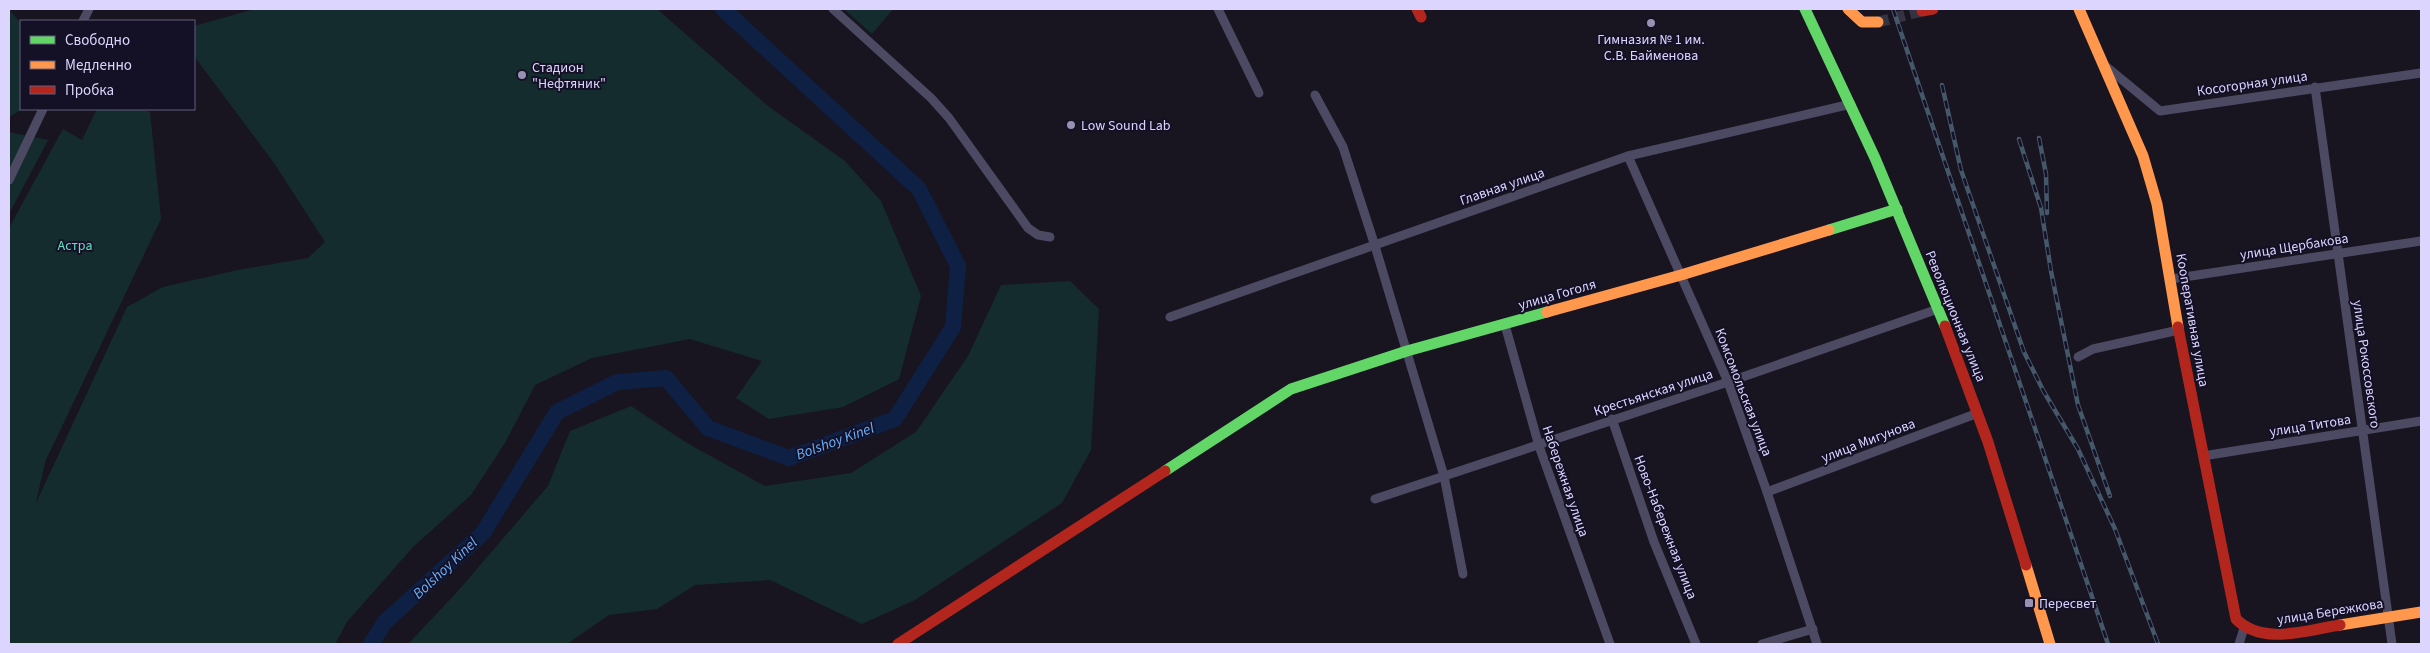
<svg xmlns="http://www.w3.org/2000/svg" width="2430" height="653" viewBox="0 0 2430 653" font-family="'Source Sans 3',sans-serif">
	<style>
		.green { fill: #142c2e }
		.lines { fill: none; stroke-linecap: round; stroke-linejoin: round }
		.river { stroke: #0e2044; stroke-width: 16 }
		.secondary-tunnel { stroke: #353242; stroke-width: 11; stroke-dasharray: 11 5.5; stroke-linecap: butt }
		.street { stroke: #4c4a62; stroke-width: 9 }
		.fast { stroke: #63d668; stroke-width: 11 }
		.slow { stroke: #ff974d; stroke-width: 11 }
		.jam { stroke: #b3261e; stroke-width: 11 }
		.rail-casing { stroke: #45586a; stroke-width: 4.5 }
		.rail { stroke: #141026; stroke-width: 2.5; stroke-dasharray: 8; stroke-linecap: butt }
		.poi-dot { fill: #9792b1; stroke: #141026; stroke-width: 2 }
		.labels { text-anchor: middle; stroke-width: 4; stroke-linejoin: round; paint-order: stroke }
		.poi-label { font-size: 14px; fill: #dcd5fe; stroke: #141026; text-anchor: start }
		.street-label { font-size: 14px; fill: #dcd5fe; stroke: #141026 }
		.park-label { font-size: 14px; fill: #62ddc3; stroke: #141026 }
		.water-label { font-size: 15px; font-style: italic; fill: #66b1fc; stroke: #141026 }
	</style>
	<rect width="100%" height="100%" fill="#181521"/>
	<g class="green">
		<path d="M 9,9 L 21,24 L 23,109 L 9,117 Z"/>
		<path d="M 255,9 L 657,9 L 768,106 L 845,161 L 881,201 L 921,296 L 899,379 L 843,407 L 769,419 L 736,398 L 762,361 L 690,339 L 592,358 L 535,385 L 505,443 L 471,495 L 413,547 L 347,622 L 335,644 L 12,644 L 9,641 L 9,228 L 63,129 L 82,140 L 97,109 L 141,109 L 150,112 L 161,219 L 45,462 L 36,503 L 127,307 L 163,287 L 238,270 L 308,258 L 325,242 L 274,163 L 194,56 L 194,26 Z"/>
		<path d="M 844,9 L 893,9 L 872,34 Z"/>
		<path d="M 9,132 L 48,140 L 9,214 Z"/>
		<path d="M 1070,281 L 1099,309 L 1091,450 L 1062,503 L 915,600 L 862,624 L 770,580 L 695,585 L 657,609 L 609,615 L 567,644 L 408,644 L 458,591 L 548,486 L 570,431 L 631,406 L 687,443 L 765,486 L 851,473 L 916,432 L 968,356 L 1001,285 Z"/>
	</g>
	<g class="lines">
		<path class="river" d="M 371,644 L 385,622 L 483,533 L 557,412 L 617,382 L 666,378 L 708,428 L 789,458 L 895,419 L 953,327 L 958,266 L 919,189 L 723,9"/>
		<path class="secondary-tunnel" d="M 1878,22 L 1922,11"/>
		<g class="street">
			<path d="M 833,9 L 931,98 L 949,118 L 1028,228 L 1038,235 L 1050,237"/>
			<path d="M 1218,9 L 1259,93"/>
			<path d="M 83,21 L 89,9"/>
			<path d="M 2103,64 L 2160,111 L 2421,73"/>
			<path d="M 2315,87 L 2392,644"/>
			<path d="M 1315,95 L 1343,147 L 1375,246 L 1444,476 L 1463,574"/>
			<path d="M 1628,156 L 1728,382 L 1767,492 L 1817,644"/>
			<path d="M 9,180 L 43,109"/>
			<path d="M 2171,279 L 2421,241"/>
			<path d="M 1170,317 L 1628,156 L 1851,104"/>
			<path d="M 1505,325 L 1539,446 L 1610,644"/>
			<path d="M 2078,357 L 2093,349 L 2179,330"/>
			<path d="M 1612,419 L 1654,542 L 1696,644"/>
			<path d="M 2203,456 L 2421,421"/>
			<path d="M 1767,492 L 1978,413"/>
			<path d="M 1375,499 L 1728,382 L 1938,309"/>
			<path d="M 1762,644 L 1813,629"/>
			<path d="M 2239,644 L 2244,628"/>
		</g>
		<g class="fast">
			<path d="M 1805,9 L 1875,158 L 1945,326"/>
			<path d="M 1829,230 L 1897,209"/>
			<path d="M 1165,471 L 1291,389 L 1407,351 L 1547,312"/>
		</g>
		<g class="slow">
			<path d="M 1848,9 L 1862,22 L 1878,22"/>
			<path d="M 2079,9 L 2143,156 L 2157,204 L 2178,327"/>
			<path d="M 1547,312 L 1681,275 L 1829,230"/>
			<path d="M 2026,565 L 2050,644"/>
			<path d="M 2340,625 L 2421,612"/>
		</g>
		<g class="jam">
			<path d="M 1417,9 L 1421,17"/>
			<path d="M 1922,11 L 1933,9"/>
			<path d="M 1945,326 L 1988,442 L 2026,565"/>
			<path d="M 2178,327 L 2236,619 C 2263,646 2307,630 2340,625"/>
			<path d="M 898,644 L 1165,471"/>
		</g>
		<g class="rail-casing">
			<g id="rail">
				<path d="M 1893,9 L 2108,644"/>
				<path d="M 1942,85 L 1961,170 L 2024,352 L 2044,392 L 2078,449 L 2115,529 L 2158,644"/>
				<path d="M 2039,138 L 2046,174 L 2047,213"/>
				<path d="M 2019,139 L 2041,208 L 2051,271 L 2078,405 L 2110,496"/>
			</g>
		</g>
		<use href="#rail" class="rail"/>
	</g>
	<g class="poi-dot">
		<circle cx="1651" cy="23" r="5"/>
		<circle cx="522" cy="75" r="5"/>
		<circle cx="1071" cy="125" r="5"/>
		<rect x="2024" y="598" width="10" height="10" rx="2.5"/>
	</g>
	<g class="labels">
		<g class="poi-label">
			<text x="1651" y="44" text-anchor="middle">Гимназия № 1 им.<tspan x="1651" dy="16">С.В. Байменова</tspan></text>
			<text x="532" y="72">Стадион<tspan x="532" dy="16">"Нефтяник"</tspan></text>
			<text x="1081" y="130">Low Sound Lab</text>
			<text x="2039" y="608">Пересвет</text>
		</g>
		<g class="street-label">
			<text transform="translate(2252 83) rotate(-8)" y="5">Косогорная улица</text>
			<text transform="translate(1502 186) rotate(-19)" y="5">Главная улица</text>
			<text transform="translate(2294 246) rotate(-9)" y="5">улица Щербакова</text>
			<text transform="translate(1557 294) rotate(-16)" y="5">улица Гоголя</text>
			<text transform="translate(1956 316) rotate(68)" y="5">Революционная улица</text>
			<text transform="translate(2193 320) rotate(80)" y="5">Кооперативная улица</text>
			<text transform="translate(2367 364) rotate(82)" y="5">улица Рокоссовского</text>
			<text transform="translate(1653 392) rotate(-18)" y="5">Крестьянская улица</text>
			<text transform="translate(1744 392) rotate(69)" y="5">Комсомольская улица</text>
			<text transform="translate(2310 425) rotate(-9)" y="5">улица Титова</text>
			<text transform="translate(1868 440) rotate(-21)" y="5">улица Мигунова</text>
			<text transform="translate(1566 481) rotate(71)" y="5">Набережная улица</text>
			<text transform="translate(1666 527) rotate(69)" y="5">Ново-Набережная улица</text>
			<text transform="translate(2330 611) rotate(-9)" y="5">улица Бережкова</text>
		</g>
		<g class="park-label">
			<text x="75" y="250">Астра</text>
		</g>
		<g class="water-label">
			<text transform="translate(835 441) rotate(-20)" y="5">Bolshoy Kinel</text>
			<text transform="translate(445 568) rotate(-43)" y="5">Bolshoy Kinel</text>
		</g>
	</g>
	<rect width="2430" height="653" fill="none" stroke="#dcd5fe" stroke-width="20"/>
	<rect x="20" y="20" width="175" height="90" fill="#141026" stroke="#645f7c"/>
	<rect x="30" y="36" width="25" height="8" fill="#63d668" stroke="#645f7c"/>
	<text x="65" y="45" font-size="15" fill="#dcd5fe">Свободно</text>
	<rect x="30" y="61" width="25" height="8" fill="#ff974d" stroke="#645f7c"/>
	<text x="65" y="70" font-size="15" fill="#dcd5fe">Медленно</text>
	<rect x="30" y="86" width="25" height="8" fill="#b3261e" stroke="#645f7c"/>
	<text x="65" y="95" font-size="15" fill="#dcd5fe">Пробка</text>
</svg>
